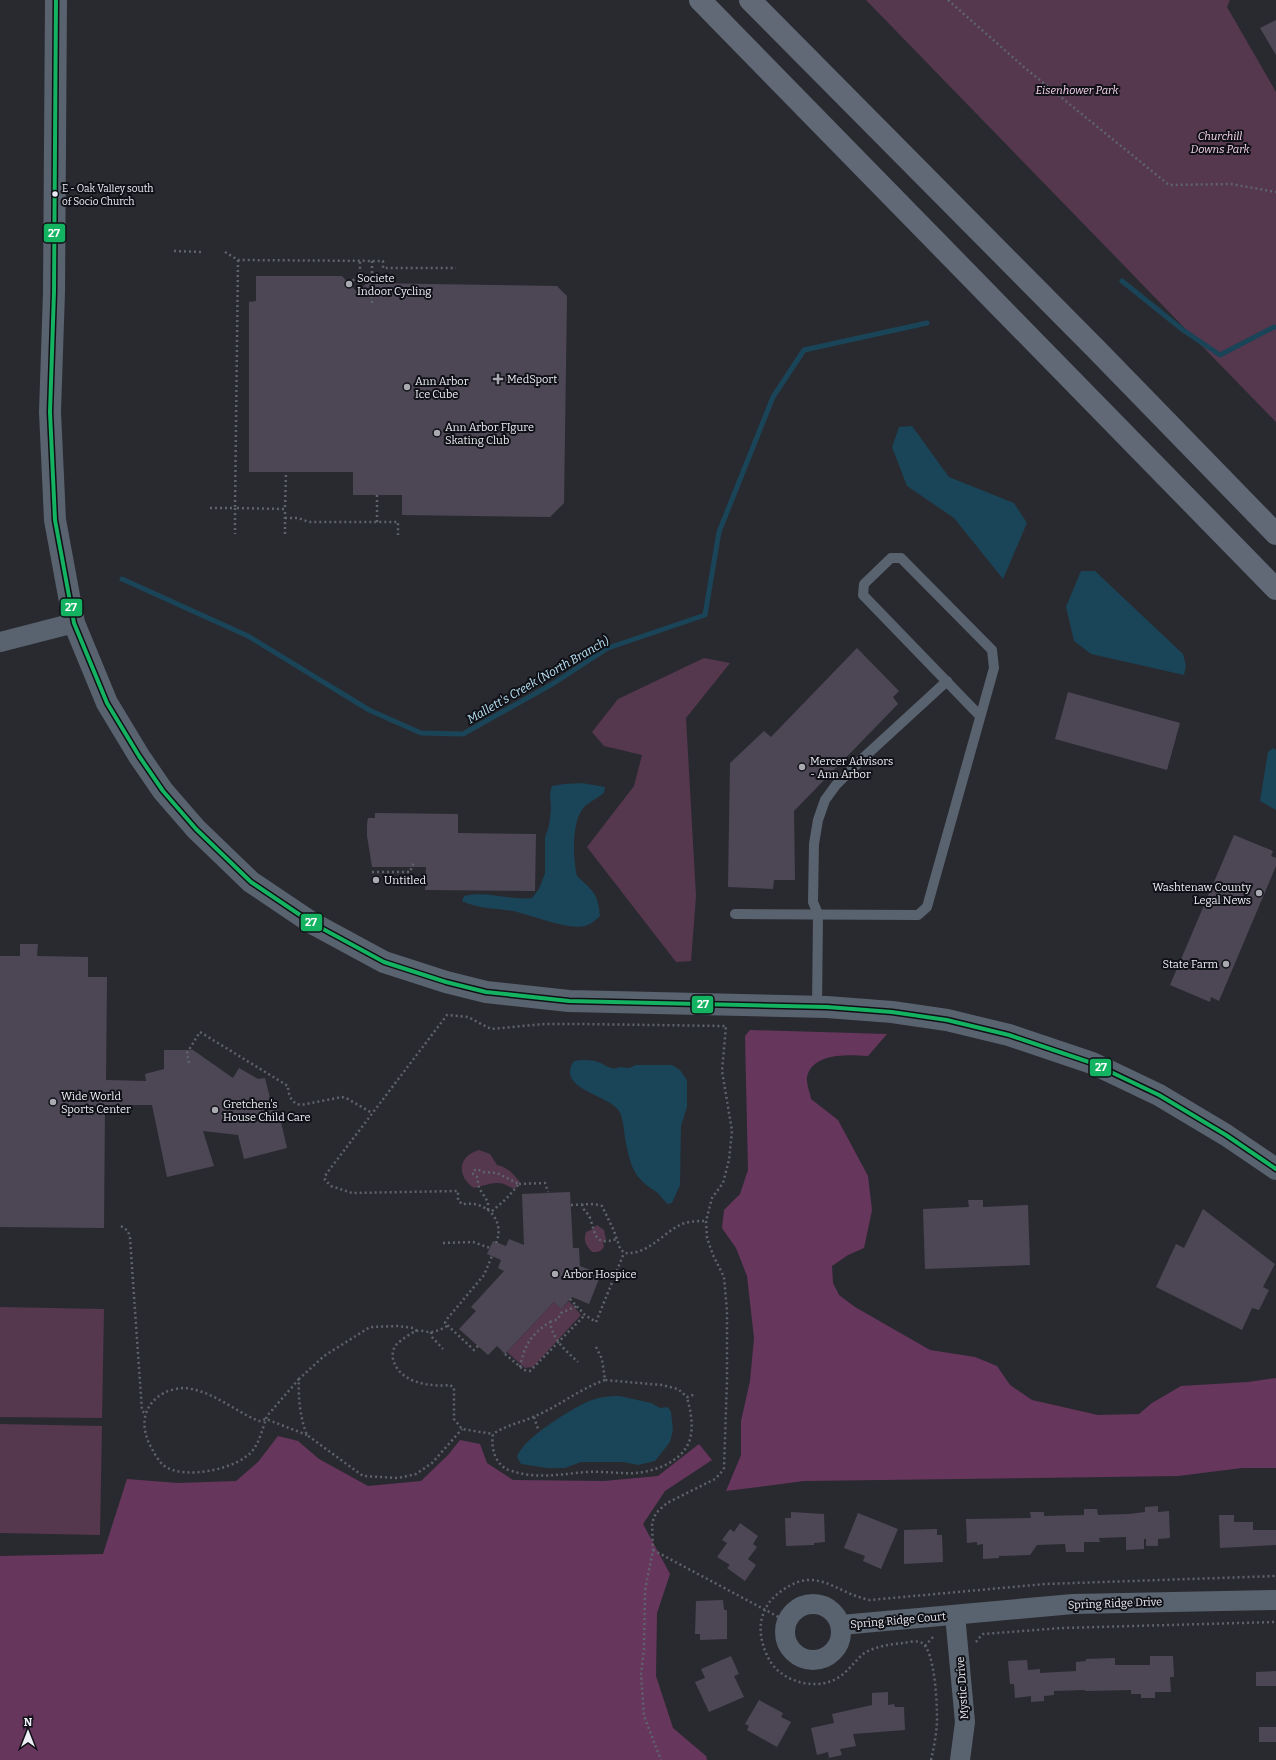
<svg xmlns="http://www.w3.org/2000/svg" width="1276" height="1760" viewBox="0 0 1276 1760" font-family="Bitter,serif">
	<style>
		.green { fill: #55374e }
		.forest { fill: #67365d }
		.water { fill: #1a4457 }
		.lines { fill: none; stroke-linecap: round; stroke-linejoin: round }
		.stream { stroke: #1a4457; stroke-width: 5 }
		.building { fill: #4d4755 }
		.path { stroke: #5e636c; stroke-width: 2.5; stroke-dasharray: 2 3; stroke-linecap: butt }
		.service { stroke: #59626f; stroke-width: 10 }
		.minor { stroke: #59626f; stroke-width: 20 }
		.tertiary { stroke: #59626f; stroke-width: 22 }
		.motorway { stroke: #606975; stroke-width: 22 }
		.bus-1-casing { stroke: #101116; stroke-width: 7 }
		.bus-1 { stroke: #13b361; stroke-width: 4 }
		.bus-dot { fill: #ededf6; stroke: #101116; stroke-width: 1.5 }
		.poi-dot { fill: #a8a9b1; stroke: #101116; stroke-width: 1.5 }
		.labels { text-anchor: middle; stroke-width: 4; stroke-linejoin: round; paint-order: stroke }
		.bus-label { font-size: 10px; fill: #ededf6; stroke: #101116; text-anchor: start }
		.park-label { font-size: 11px; font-style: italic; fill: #f8d4ee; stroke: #101116 }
		.poi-label { font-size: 11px; fill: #ededf6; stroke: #101116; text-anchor: start }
		.street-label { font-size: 11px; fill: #ededf6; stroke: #101116 }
		.water-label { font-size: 12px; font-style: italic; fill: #b9e3f7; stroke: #101116 }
		.line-badge { stroke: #101116; stroke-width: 1.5 }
		.badge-label { font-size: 11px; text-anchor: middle; font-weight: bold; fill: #fff }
	</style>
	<rect width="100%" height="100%" fill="#292a30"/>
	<g class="green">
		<path d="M 866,0 L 1230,0 L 1227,7 L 1276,92 L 1276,422 Z"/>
		<path d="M 704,658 L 730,663 L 686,718 L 696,896 L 691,961 L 676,962 L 587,847 L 634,786 L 642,755 L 604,746 L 592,732 L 618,699 Z"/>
		<path d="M 479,1150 L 490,1154 L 497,1165 C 508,1167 513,1174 520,1182 L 516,1188 C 511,1189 509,1186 504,1184 C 494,1181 483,1186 474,1188 C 456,1176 458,1156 479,1150 Z"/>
		<path d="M 597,1225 L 604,1230 L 606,1239 L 603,1243 L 604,1246 C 602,1252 598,1252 592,1252 C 586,1245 583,1241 586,1232 L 591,1230 Z"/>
		<path d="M 569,1301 L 581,1315 L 533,1367 L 525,1368 L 507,1352 L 554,1302 L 561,1309 Z"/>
		<path d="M 0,1307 L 104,1309 L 102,1418 L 0,1417 Z"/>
		<path d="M 0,1424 L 102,1426 L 100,1535 L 0,1533 Z"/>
	</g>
	<g class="forest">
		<path d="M 750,1030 L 887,1034 L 868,1056 C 849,1055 813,1052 807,1077 C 806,1083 810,1093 811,1099 L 838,1120 L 868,1176 L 872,1210 L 864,1248 L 848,1255 L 832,1266 L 833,1283 L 839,1295 L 855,1307 L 930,1350 L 975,1357 L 997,1366 L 1010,1385 L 1032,1400 L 1098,1415 L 1139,1414 L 1152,1403 L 1181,1386 L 1248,1382 L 1276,1378 L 1276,1468 L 1242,1468 L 1178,1476 L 804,1481 L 726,1491 L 741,1455 L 741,1421 L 750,1381 L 754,1338 L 747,1276 L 736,1248 L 722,1228 L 724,1210 L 740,1194 L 748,1170 L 745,1036 Z"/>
		<path d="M 278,1436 L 298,1441 L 319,1459 L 368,1486 L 421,1481 L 448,1455 L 460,1440 L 480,1444 L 487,1463 L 513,1480 L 604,1481 L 658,1476 L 699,1444 L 712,1460 L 665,1491 L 643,1524 L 670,1574 L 657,1613 L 656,1676 L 673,1728 L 706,1756 L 707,1760 L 0,1760 L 0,1556 L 103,1554 L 127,1479 L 178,1483 L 236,1481 L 258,1462 Z"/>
	</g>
	<g class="water">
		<path d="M 912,426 L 949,477 L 1014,503 L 1027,523 L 1003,579 L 954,518 L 907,486 L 892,447 L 899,427 Z"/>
		<path d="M 1081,571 L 1095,571 L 1183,654 L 1186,666 L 1184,675 L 1091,654 L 1074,641 L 1066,607 Z"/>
		<path d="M 1273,748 L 1276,750 L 1276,810 L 1260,801 L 1268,752 Z"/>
		<path d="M 582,783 L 605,787 L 604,793 C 598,798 589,802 584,807 C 571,821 573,860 577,876 C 593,891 598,893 600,916 C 596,920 591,924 585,926 C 568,930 531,915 513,911 C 495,908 478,909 462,901 L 464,896 C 487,890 509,901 532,898 L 539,889 L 545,873 L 545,837 L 549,826 L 551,809 L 550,793 L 552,786 L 564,784 Z"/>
		<path d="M 582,1060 C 587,1060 591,1060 595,1061 C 604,1063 611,1072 619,1067 L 629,1068 L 636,1065 L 672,1065 L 680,1070 L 687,1080 L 687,1107 L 681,1126 L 680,1185 L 672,1203 L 668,1204 C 663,1200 660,1194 655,1191 C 632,1177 630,1163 625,1138 C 624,1130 623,1118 619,1111 C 610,1095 555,1089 574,1061 Z"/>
		<path d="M 620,1396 L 651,1403 L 660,1408 L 668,1407 L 671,1412 L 673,1430 L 670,1442 L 655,1461 L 638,1465 L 623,1462 L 581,1462 L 565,1468 L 547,1468 L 521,1464 L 517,1457 C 523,1438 571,1409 589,1401 C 599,1397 609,1396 620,1396 Z"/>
	</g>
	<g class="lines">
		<g class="stream">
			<path d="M 1122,281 L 1183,330 L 1220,355 L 1274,327"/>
			<path d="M 122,579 L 248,636 L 369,710 L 421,733 L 463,734 L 554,683 L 608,648 L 705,615 L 719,532 L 773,397 L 804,350 L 927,323"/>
		</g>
	</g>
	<g class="building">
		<path d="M 1276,20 L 1276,55 L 1260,28 Z"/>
		<path d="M 256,276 L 342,276 L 357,292 L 367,283 L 557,286 L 567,296 L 564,503 L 550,517 L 402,515 L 402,495 L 353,495 L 353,472 L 249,472 L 249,302 L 256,301 Z"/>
		<path d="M 857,648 L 899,691 L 893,697 L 898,704 L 794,811 L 795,880 L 774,880 L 773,889 L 728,887 L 730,763 L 764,731 L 771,737 Z"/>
		<path d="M 1068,692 L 1180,723 L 1167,770 L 1055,739 Z"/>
		<path d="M 375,813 L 458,814 L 458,833 L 536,834 L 535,891 L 425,890 L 426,867 L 372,867 L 367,836 L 367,824 L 368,818 L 375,818 Z"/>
		<path d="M 1234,835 L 1273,851 L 1271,856 L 1276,858 L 1276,866 L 1219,1001 L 1211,997 L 1210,1002 L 1170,985 Z"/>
		<path d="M 20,944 L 38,944 L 37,956 L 88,957 L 88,977 L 107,977 L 106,1080 L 146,1081 L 145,1074 L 164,1069 L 164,1050 L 193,1050 L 233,1078 L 239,1068 L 258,1079 L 265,1078 L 270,1098 L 276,1101 L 287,1148 L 244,1159 L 238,1135 L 203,1131 L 214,1166 L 167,1177 L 152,1105 L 105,1105 L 104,1228 L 0,1227 L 0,956 L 20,956 Z"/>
		<path d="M 570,1192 L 573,1248 L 579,1248 L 580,1266 L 601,1274 L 589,1304 L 572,1297 L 561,1309 L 554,1302 L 505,1354 L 497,1346 L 488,1355 L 459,1329 L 476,1311 L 471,1307 L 504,1271 L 498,1268 L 501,1260 L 487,1254 L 493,1241 L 506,1246 L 509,1239 L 524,1245 L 522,1194 Z"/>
		<path d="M 968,1200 L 983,1200 L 983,1207 L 1028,1205 L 1030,1265 L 925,1269 L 923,1209 L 969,1207 Z"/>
		<path d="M 1203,1209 L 1275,1264 L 1263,1287 L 1269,1290 L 1259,1310 L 1252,1308 L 1242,1330 L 1156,1287 L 1176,1244 L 1184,1248 Z"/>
		<path d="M 1158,1506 L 1158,1512 L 1169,1511 L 1170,1538 L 1158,1539 L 1158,1546 L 1146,1546 L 1146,1539 L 1144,1539 L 1144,1549 L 1126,1550 L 1126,1537 L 1099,1538 L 1100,1542 L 1084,1542 L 1084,1552 L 1066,1552 L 1065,1544 L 1037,1545 L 1030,1555 L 999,1556 L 999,1558 L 983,1559 L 983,1544 L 977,1545 L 977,1542 L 967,1543 L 966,1519 L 1031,1518 L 1030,1512 L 1044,1512 L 1044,1516 L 1084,1515 L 1084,1509 L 1097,1509 L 1098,1515 L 1129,1514 L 1145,1512 L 1145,1507 Z"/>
		<path d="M 791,1512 L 824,1514 L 825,1542 L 814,1543 L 814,1545 L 786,1546 L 785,1518 L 791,1518 Z"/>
		<path d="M 858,1513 L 898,1529 L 881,1569 L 863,1561 L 865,1556 L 844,1548 Z"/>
		<path d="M 1219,1515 L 1234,1515 L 1234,1522 L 1253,1522 L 1253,1530 L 1276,1530 L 1276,1545 L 1220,1548 Z"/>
		<path d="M 740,1523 L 758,1536 L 753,1544 L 757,1547 L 748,1559 L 756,1565 L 745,1581 L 727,1568 L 730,1565 L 717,1557 L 727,1543 L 722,1540 L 730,1529 L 734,1532 Z"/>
		<path d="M 937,1529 L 937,1535 L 942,1535 L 943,1562 L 904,1564 L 904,1530 Z"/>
		<path d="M 723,1600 L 724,1610 L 727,1610 L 727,1639 L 700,1640 L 700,1634 L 695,1634 L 696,1601 Z"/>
		<path d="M 731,1656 L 739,1674 L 734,1676 L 744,1697 L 709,1712 L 695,1682 L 705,1678 L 701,1669 Z"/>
		<path d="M 1150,1656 L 1173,1656 L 1174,1677 L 1170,1677 L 1171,1692 L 1155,1692 L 1155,1698 L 1141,1698 L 1141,1694 L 1131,1694 L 1131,1690 L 1085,1691 L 1085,1690 L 1054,1691 L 1054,1695 L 1044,1696 L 1044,1701 L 1031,1702 L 1031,1696 L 1015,1698 L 1014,1684 L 1010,1684 L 1008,1661 L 1027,1660 L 1028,1670 L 1040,1669 L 1040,1673 L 1076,1671 L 1076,1662 L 1086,1661 L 1086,1659 L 1115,1658 L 1115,1665 L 1150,1665 Z"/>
		<path d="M 1276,1671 L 1276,1686 L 1256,1686 L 1256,1672 Z"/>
		<path d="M 888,1692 L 888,1705 L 894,1704 L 895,1707 L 904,1707 L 905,1730 L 853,1734 L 856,1746 L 840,1749 L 842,1755 L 829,1758 L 828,1752 L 817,1755 L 811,1728 L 834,1723 L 832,1714 L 872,1705 L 872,1693 Z"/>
		<path d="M 759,1700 L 783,1713 L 781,1717 L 791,1722 L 777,1747 L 747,1730 L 749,1726 L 745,1724 Z"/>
		<rect x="1259" y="1727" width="17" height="15"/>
	</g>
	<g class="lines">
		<g class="path">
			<path d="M 948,0 L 1025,68 L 1169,185 L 1231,184 L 1276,192"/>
			<path d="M 174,251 L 202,252"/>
			<path d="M 225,252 L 238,260 L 383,261 L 383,268 L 456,268"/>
			<path d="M 238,260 L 235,508 L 285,509 L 286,472"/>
			<path d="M 349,284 L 360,274 L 360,261"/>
			<path d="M 372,303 L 372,261"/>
			<path d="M 210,508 L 235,508 L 235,534"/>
			<path d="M 285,518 L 298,518 L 309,522 L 398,522 L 398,535"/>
			<path d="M 377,522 L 377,495"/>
			<path d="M 285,534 L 285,509"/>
			<path d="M 372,872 L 410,872 L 414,862"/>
			<path d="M 189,1063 L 187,1053 L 200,1032 L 288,1086 C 288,1095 292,1104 301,1105 L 342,1097 L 348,1099 L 372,1113"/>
			<path d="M 519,1184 L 545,1183 L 548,1192"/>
			<path d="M 582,1204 C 584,1213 588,1212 590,1218 C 596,1235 594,1246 617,1239"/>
			<path d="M 571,1205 L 594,1204 L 602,1206 L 614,1231 L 620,1248 L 624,1253 C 647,1255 660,1236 678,1226 C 687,1221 697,1221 706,1221"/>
			<path d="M 488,1210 L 488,1202 L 479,1188 L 477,1177 L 473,1174 L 473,1171 L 477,1169 L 483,1172 L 497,1173 L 519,1184 L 506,1199 L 491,1212"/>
			<path d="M 121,1226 L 128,1231 L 130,1238 L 142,1411 L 146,1414"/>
			<path d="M 443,1243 L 473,1242 L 490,1248"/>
			<path d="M 496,1243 C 503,1227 495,1210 478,1205 C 473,1203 467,1204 462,1204 L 458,1200 L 458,1191 L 352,1193 L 331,1186 L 325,1180 L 325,1176 L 330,1169 L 447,1015 L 468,1017 L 491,1029 L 544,1024 L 579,1024 L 726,1026 L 722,1071 L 732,1131 L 729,1160 L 723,1183 L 712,1198 L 706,1221 L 707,1238 L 713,1255 L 724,1277 L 727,1311 L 727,1380 L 724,1468 L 720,1474 L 715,1479 L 667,1503 L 656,1513 L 652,1523 L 653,1550 L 645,1590 L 644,1649 L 641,1674 L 644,1716 L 661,1760"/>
			<path d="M 570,1299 L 585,1315 L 596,1322 L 624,1253"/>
			<path d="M 550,1322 L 558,1319 L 561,1313 L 577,1306"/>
			<path d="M 447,1326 C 442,1329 436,1332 430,1332 C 426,1332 421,1330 417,1331 C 412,1332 401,1340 397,1344 C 393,1348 392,1354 393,1359 C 399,1383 430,1387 450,1385 L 454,1388 L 454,1419 L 462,1429 L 493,1434"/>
			<path d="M 417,1331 L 413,1328 L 398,1326 L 370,1327 L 324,1356 L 299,1379 C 298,1397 300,1418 307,1435 L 363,1476 L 398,1478 L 416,1474 L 432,1463 L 462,1429"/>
			<path d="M 431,1332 L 432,1337 L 443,1349"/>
			<path d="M 478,1346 L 474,1350 L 445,1323 L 447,1319 L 484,1275 L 492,1256"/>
			<path d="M 596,1347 L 602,1359 L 605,1380 L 662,1385 L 678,1389 L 687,1397 L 696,1394"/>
			<path d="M 505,1354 L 524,1370 L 530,1371 L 585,1315"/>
			<path d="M 520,1367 C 524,1346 531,1334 550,1322 C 553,1340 565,1350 578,1362"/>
			<path d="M 299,1379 L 267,1416 C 263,1427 260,1441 253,1450 C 239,1469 183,1481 163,1465 C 158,1460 154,1453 151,1447 C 140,1427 142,1405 164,1393 C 170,1390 178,1388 185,1388 C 213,1391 234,1411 259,1421 L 266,1419 L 307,1435"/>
			<path d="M 605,1380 C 579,1389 558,1407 533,1417 C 520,1423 506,1425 493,1434 C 491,1447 494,1461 506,1469 C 508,1470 512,1471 515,1472 C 539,1479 562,1474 587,1472 C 603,1471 620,1474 636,1473 C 658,1471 688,1459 691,1434 C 693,1421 690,1409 687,1397"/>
			<path d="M 534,1417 L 538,1429"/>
			<path d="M 653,1550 L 786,1621"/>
			<path d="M 976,1642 L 979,1638 L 983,1634 L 1062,1628 L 1276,1622"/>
			<path d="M 925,1646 L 933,1637"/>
			<path d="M 931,1760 C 934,1747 937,1732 937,1718 C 937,1703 935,1651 922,1643 C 917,1640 909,1642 904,1643 C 891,1644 878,1646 866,1652 C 857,1658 851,1668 842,1675 C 821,1692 784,1684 770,1661 C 763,1649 758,1632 762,1618 C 765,1606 772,1597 783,1590 C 817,1565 837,1594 870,1600 L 1045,1584 L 1276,1576"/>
		</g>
		<g class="service">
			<path d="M 735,914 L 918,915 L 927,907 L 994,668 L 992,650 L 901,558 L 891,558 L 864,584 L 863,595 L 980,716"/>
			<path d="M 817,1007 L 818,914 L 813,902 L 814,844 L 818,820 L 825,800 L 836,785 L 862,759 L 947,681"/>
		</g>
		<g class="minor">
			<path d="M 0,642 L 74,623"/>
			<circle cx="813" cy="1632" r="28"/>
			<path d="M 955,1615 L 965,1722 L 960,1760"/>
			<path d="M 841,1625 L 1073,1604 L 1276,1600"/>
		</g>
		<path class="tertiary" d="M 56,0 L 54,292 L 50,412 L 55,520 L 74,623 L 107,703 L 139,756 L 163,791 L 196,829 L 251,882 L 312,923 L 384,962 L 446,982 L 486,992 L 569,1001 L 827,1007 L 892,1012 L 947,1020 L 1009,1035 L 1092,1063 L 1159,1095 L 1226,1135 L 1276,1169"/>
		<g class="motorway">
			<path d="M 700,0 L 1276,589"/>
			<path d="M 750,0 L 1095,348 L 1276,534"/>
		</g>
		<g class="bus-1-casing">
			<path id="bus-1" d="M 56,0 L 54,292 L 50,412 L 55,520 L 74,623 L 107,703 L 139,756 L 163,791 L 196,829 L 251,882 L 312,923 L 384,962 L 446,982 L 486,992 L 569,1001 L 827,1007 L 892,1012 L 947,1020 L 1009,1035 L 1092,1063 L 1159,1095 L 1226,1135 L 1276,1169"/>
		</g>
		<use href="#bus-1" class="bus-1"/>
	</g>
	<circle class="bus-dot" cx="55" cy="194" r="3.5"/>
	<g class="poi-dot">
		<circle cx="349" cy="284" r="4"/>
		<path d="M496 373h4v4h4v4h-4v4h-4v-4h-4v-4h4z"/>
		<circle cx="407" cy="387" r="4"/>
		<circle cx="437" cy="433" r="4"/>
		<circle cx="802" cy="767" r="4"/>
		<circle cx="376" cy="880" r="4"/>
		<circle cx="1259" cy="893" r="4"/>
		<circle cx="1226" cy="964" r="4"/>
		<circle cx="53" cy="1102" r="4"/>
		<circle cx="215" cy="1110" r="4"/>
		<circle cx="555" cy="1274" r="4"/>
	</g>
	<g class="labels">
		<g class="bus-label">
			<text x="62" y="192">E - Oak Valley south<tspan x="62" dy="13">of Socio Church</tspan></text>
		</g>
		<g class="park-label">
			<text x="1077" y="94">Eisenhower Park</text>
			<text x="1220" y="140">Churchill<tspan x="1220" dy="13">Downs Park</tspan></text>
		</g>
		<g class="poi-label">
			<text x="357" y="282">Societe<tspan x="357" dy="13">Indoor Cycling</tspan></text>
			<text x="507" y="383">MedSport</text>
			<text x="415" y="385">Ann Arbor<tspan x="415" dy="13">Ice Cube</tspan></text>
			<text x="445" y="431">Ann Arbor FIgure<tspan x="445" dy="13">Skating Club</tspan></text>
			<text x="810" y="765">Mercer Advisors<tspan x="810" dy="13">- Ann Arbor</tspan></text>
			<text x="384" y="884">Untitled</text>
			<text x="1251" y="891" text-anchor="end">Washtenaw County<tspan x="1251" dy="13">Legal News</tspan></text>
			<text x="1218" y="968" text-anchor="end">State Farm</text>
			<text x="61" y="1100">Wide World<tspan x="61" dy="13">Sports Center</tspan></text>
			<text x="223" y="1108">Gretchen's<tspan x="223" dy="13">House Child Care</tspan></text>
			<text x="563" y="1278">Arbor Hospice</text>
		</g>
		<g class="street-label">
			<text transform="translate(1115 1603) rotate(-2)" y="4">Spring Ridge Drive</text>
			<text transform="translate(898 1620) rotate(-5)" y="4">Spring Ridge Court</text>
			<text transform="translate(962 1688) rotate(-94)" y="4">Mystic Drive</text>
		</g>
		<g class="water-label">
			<text transform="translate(538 680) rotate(-30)" y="4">Mallett's Creek (North Branch)</text>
		</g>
	</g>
	<g class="line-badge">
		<rect x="43" y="223" width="23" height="20" rx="4" fill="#13b361"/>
		<rect x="60" y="598" width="23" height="19" rx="4" fill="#13b361"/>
		<rect x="300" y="913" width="23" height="19" rx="4" fill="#13b361"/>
		<rect x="691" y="995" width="23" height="19" rx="4" fill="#13b361"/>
		<rect x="1089" y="1058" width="23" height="19" rx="4" fill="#13b361"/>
	</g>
	<g class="badge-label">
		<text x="54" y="237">27</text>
		<text x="71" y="611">27</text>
		<text x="311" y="926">27</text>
		<text x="703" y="1008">27</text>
		<text x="1101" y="1071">27</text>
	</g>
	<g transform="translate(28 1732)" stroke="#101116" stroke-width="3" paint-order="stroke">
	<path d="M0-3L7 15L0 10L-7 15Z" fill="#ededf6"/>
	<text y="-6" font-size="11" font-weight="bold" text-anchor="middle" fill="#ededf6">N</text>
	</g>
</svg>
